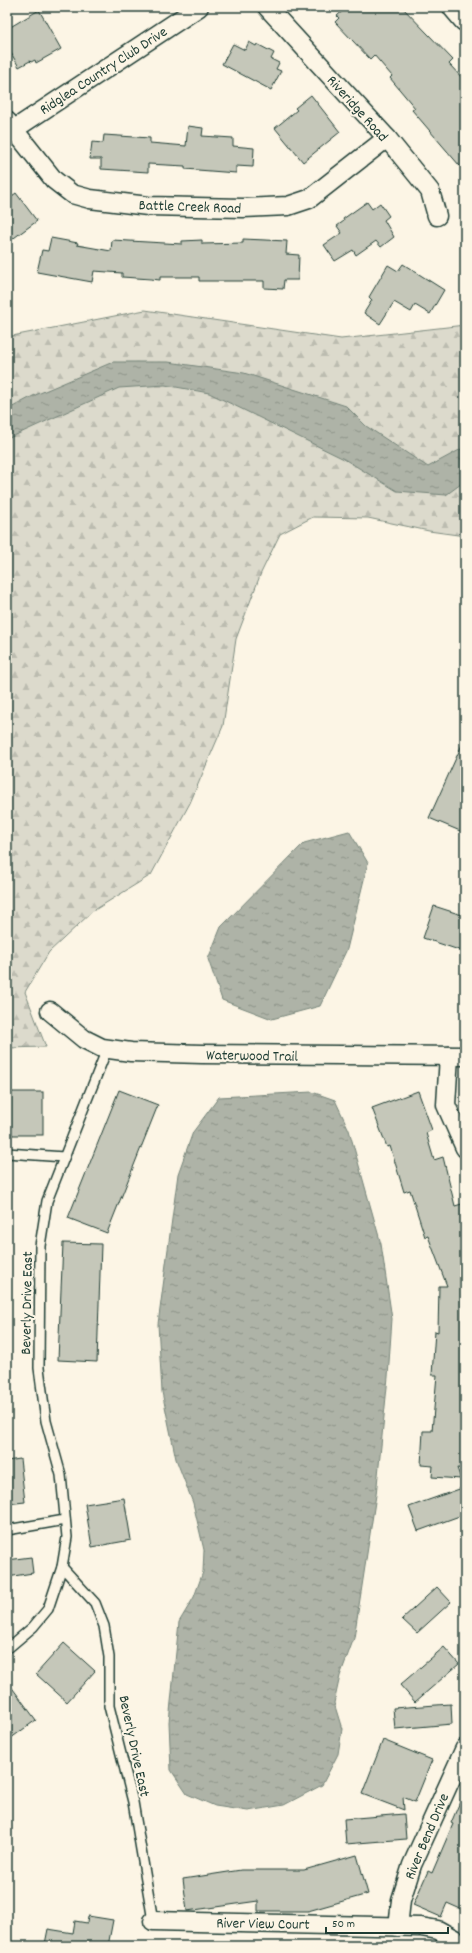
<svg xmlns="http://www.w3.org/2000/svg" width="472" height="1953" viewBox="0 0 472 1953" font-family="Dekko,sans-serif">
	<style>
		.forest { fill: url(#forest-firs); stroke: #7e8c80 }
		.water { fill: url(#water-ripples); stroke: #758479 }
		.building { fill: #c5c7b9; stroke: #1f3d34 }
		.lines { fill: none; stroke-linecap: round; stroke-linejoin: round }
		.lane-casing { stroke: #1f3d34; stroke-width: 12 }
		.street-casing { stroke: #1f3d34; stroke-width: 21 }
		.secondary-casing { stroke: #1f3d34; stroke-width: 25 }
		.lane { stroke: #fcf5e5; stroke-width: 9 }
		.street { stroke: #fcf5e5; stroke-width: 18 }
		.secondary { stroke: #fcf5e5; stroke-width: 22 }
		.labels { text-anchor: middle; stroke-width: 4; stroke-linejoin: round; paint-order: stroke }
		.street-label { font-size: 15px; fill: #1f3d34; stroke: #fcf5e5 }
	</style>
	<defs>
		<pattern id="forest-firs" width="22" height="20" patternUnits="userSpaceOnUse"><rect width="22" height="20" fill="#dcdacc"/><path d="M5 1l3.5 6h-7zM16 11l3.5 6h-7z" fill="#bcbcb0"/></pattern>
		<pattern id="water-ripples" width="26" height="14" patternUnits="userSpaceOnUse"><rect width="26" height="14" fill="#aeb3a7"/><path d="M2 4q2-2 4 0t4 0M15 11q2-2 4 0t4 0" fill="none" stroke="#8d9389"/></pattern>
	</defs>
	<rect width="100%" height="100%" fill="#fcf5e5"/>
	<filter id="ink" filterUnits="userSpaceOnUse"><feTurbulence type="fractalNoise" baseFrequency=".025" numOctaves="2"/><feDisplacementMap in="SourceGraphic" scale="8" xChannelSelector="R" yChannelSelector="G"/><feConvolveMatrix kernelMatrix="1 2 1 2 8 2 1 2 1" color-interpolation-filters="sRGB"/></filter>
	<g filter="url(#ink)">
		<path class="forest" d="M 145,310 L 341,339 L 465,325 L 465,536 L 429,531 L 368,518 L 313,517 L 280,534 L 261,573 L 236,639 L 223,726 L 190,803 L 151,875 L 93,911 L 49,952 L 25,992 L 46,1047 L 7,1048 L 7,337 Z"/>
		<g class="water">
			<path d="M 113,362 L 168,362 L 244,373 L 346,406 L 366,426 L 428,467 L 465,447 L 465,481 L 446,495 L 397,491 L 344,459 L 209,393 L 165,385 L 119,388 L 7,439 L 7,410 L 33,396 Z"/>
			<path d="M 349,831 L 368,863 L 347,949 L 320,1006 L 272,1019 L 222,1000 L 208,959 L 221,927 L 304,843 Z"/>
			<path d="M 312,1092 L 335,1100 L 349,1130 L 381,1244 L 392,1319 L 388,1377 L 376,1495 L 354,1638 L 340,1676 L 334,1703 L 342,1729 L 338,1754 L 322,1785 L 284,1805 L 248,1811 L 215,1806 L 187,1794 L 171,1770 L 169,1722 L 179,1622 L 194,1597 L 203,1572 L 204,1550 L 193,1503 L 176,1459 L 162,1392 L 158,1324 L 178,1174 L 193,1132 L 219,1097 Z"/>
		</g>
		<g class="building">
			<path d="M 347,7 L 402,7 L 453,60 L 449,64 L 465,81 L 465,172 L 412,110 L 415,108 L 390,78 L 392,76 L 374,55 L 370,59 L 335,22 L 339,18 L 337,16 Z"/>
			<path d="M 39,10 L 61,49 L 36,63 L 35,60 L 31,62 L 30,61 L 19,67 L 7,46 L 7,29 Z"/>
			<path d="M 249,42 L 256,46 L 257,44 L 274,53 L 271,59 L 279,63 L 276,69 L 281,71 L 271,90 L 222,64 L 233,44 L 245,50 Z"/>
			<path d="M 311,95 L 340,132 L 303,162 L 275,128 L 297,110 L 295,108 Z"/>
			<path d="M 188,126 L 203,128 L 202,136 L 233,138 L 233,146 L 254,148 L 253,167 L 236,166 L 236,173 L 185,169 L 185,166 L 148,164 L 148,172 L 101,169 L 101,159 L 90,159 L 92,142 L 103,143 L 104,135 L 150,138 L 150,143 L 186,146 Z"/>
			<path d="M 16,193 L 37,221 L 7,243 L 7,200 Z"/>
			<path d="M 367,202 L 372,209 L 380,203 L 389,216 L 384,220 L 394,237 L 381,247 L 376,241 L 356,255 L 353,250 L 335,261 L 324,245 L 342,233 L 337,226 L 344,221 L 343,219 Z"/>
			<path d="M 51,238 L 78,243 L 77,245 L 111,251 L 112,240 L 182,244 L 182,241 L 202,240 L 202,244 L 243,243 L 243,239 L 287,241 L 286,254 L 299,255 L 298,280 L 284,280 L 283,289 L 264,288 L 264,281 L 199,281 L 199,277 L 160,277 L 160,280 L 151,279 L 122,277 L 122,273 L 94,271 L 92,282 L 37,272 L 42,250 L 48,251 Z"/>
			<path d="M 403,264 L 444,290 L 430,314 L 415,305 L 411,312 L 394,302 L 380,324 L 364,313 L 372,300 L 369,297 L 388,265 L 398,271 Z"/>
			<path d="M 465,738 L 465,833 L 429,818 Z"/>
			<path d="M 434,906 L 465,916 L 465,952 L 423,938 Z"/>
			<path d="M 119,1090 L 158,1105 L 107,1233 L 68,1218 Z"/>
			<path d="M 418,1091 L 432,1130 L 426,1133 L 434,1160 L 443,1157 L 455,1206 L 465,1203 L 465,1469 L 457,1468 L 461,1479 L 432,1477 L 433,1466 L 421,1465 L 423,1431 L 432,1431 L 437,1375 L 432,1375 L 435,1331 L 438,1332 L 439,1286 L 447,1286 L 428,1236 L 425,1237 L 410,1190 L 404,1192 L 390,1146 L 387,1147 L 372,1108 Z"/>
			<rect x="7" y="1092" width="36" height="43"/>
			<path d="M 63,1243 L 101,1244 L 97,1362 L 58,1360 Z"/>
			<path d="M 20,1459 L 25,1502 L 7,1504 L 7,1461 Z"/>
			<path d="M 465,1487 L 465,1514 L 418,1531 L 409,1507 Z"/>
			<path d="M 124,1498 L 131,1540 L 92,1547 L 85,1504 Z"/>
			<path d="M 31,1557 L 33,1573 L 7,1577 L 7,1560 Z"/>
			<path d="M 437,1587 L 451,1602 L 417,1633 L 402,1619 Z"/>
			<path d="M 64,1643 L 95,1671 L 67,1702 L 36,1674 Z"/>
			<path d="M 444,1647 L 459,1664 L 415,1702 L 400,1685 Z"/>
			<path d="M 7,1681 L 36,1720 L 7,1741 Z"/>
			<path d="M 451,1704 L 452,1724 L 395,1729 L 393,1708 Z"/>
			<path d="M 383,1740 L 432,1760 L 415,1802 L 403,1797 L 404,1810 L 362,1794 Z"/>
			<path d="M 465,1790 L 465,1911 L 447,1903 L 441,1917 L 413,1905 L 428,1871 L 432,1873 L 453,1824 L 451,1823 Z"/>
			<path d="M 404,1814 L 406,1839 L 346,1844 L 344,1819 Z"/>
			<path d="M 357,1855 L 368,1894 L 308,1911 L 258,1911 L 258,1901 L 187,1911 L 183,1879 L 241,1870 L 304,1870 Z"/>
			<path d="M 88,1916 L 113,1920 L 108,1946 L 59,1946 L 45,1944 L 48,1929 L 73,1933 L 75,1921 L 87,1923 Z"/>
		</g>
		<g class="lines">
			<g class="lane-casing">
				<g id="lane">
					<path d="M 7,1153 L 64,1157"/>
					<path d="M 7,1530 L 65,1520"/>
					<path d="M 62,1567 L 95,1603 L 104,1626 L 109,1657 L 109,1706 L 133,1802 L 153,1921"/>
					<path d="M 7,1649 L 33,1627 L 48,1609 L 62,1567 L 67,1537 L 61,1475 L 46,1421 L 39,1368 L 40,1246 L 47,1201 L 107,1049"/>
				</g>
			</g>
			<g class="street-casing">
				<g id="street">
					<path d="M 267,7 L 387,138 L 430,191 L 437,216"/>
					<path d="M 7,121 L 54,180 L 72,194 L 90,199 L 148,206 L 243,208 L 288,206 L 309,199 L 387,138"/>
					<path d="M 7,134 L 199,7"/>
					<path d="M 50,1011 L 84,1039 L 102,1048 L 131,1052 L 202,1054 L 465,1056"/>
					<path d="M 449,1056 L 446,1105 L 465,1148"/>
					<path d="M 153,1921 L 421,1927 L 438,1930 L 465,1945"/>
					<path d="M 398,1927 L 401,1900 L 412,1865 L 465,1748"/>
				</g>
			</g>
			<g class="secondary-casing">
				<path id="secondary" d="M 454,7 L 465,20"/>
			</g>
			<use href="#lane" class="lane"/>
			<use href="#street" class="street"/>
			<use href="#secondary" class="secondary"/>
		</g>
	</g>
	<g class="labels">
		<g class="street-label">
			<text transform="translate(103 70) rotate(-33)" y="5">Ridglea Country Club Drive</text>
			<text transform="translate(358 108) rotate(48)" y="5">Riveridge Road</text>
			<text transform="translate(190 206) rotate(2)" y="5">Battle Creek Road</text>
			<text transform="translate(252 1055) rotate(1)" y="5">Waterwood Trail</text>
			<text transform="translate(26 1303) rotate(-89)" y="5">Beverly Drive East</text>
			<text transform="translate(135 1746) rotate(78)" y="5">Beverly Drive East</text>
			<text transform="translate(426 1836) rotate(-67)" y="5">River Bend Drive</text>
			<text transform="translate(263 1923) rotate(1)" y="5">River View Court</text>
		</g>
	</g>
	<rect width="472" height="1953" fill="none" stroke="#fcf5e5" stroke-width="24"/>
	<rect x="12" y="12" width="448" height="1929" fill="none" stroke="#1f3d34" stroke-width="1.5" filter="url(#ink)"/>
	<path d="M326 1927v6h122v-6" fill="none" stroke="#1f3d34" stroke-width="2"/>
	<text x="332" y="1927" font-size="12" fill="#1f3d34" stroke="#fcf5e5" stroke-width="3" paint-order="stroke">50 m</text>
</svg>
